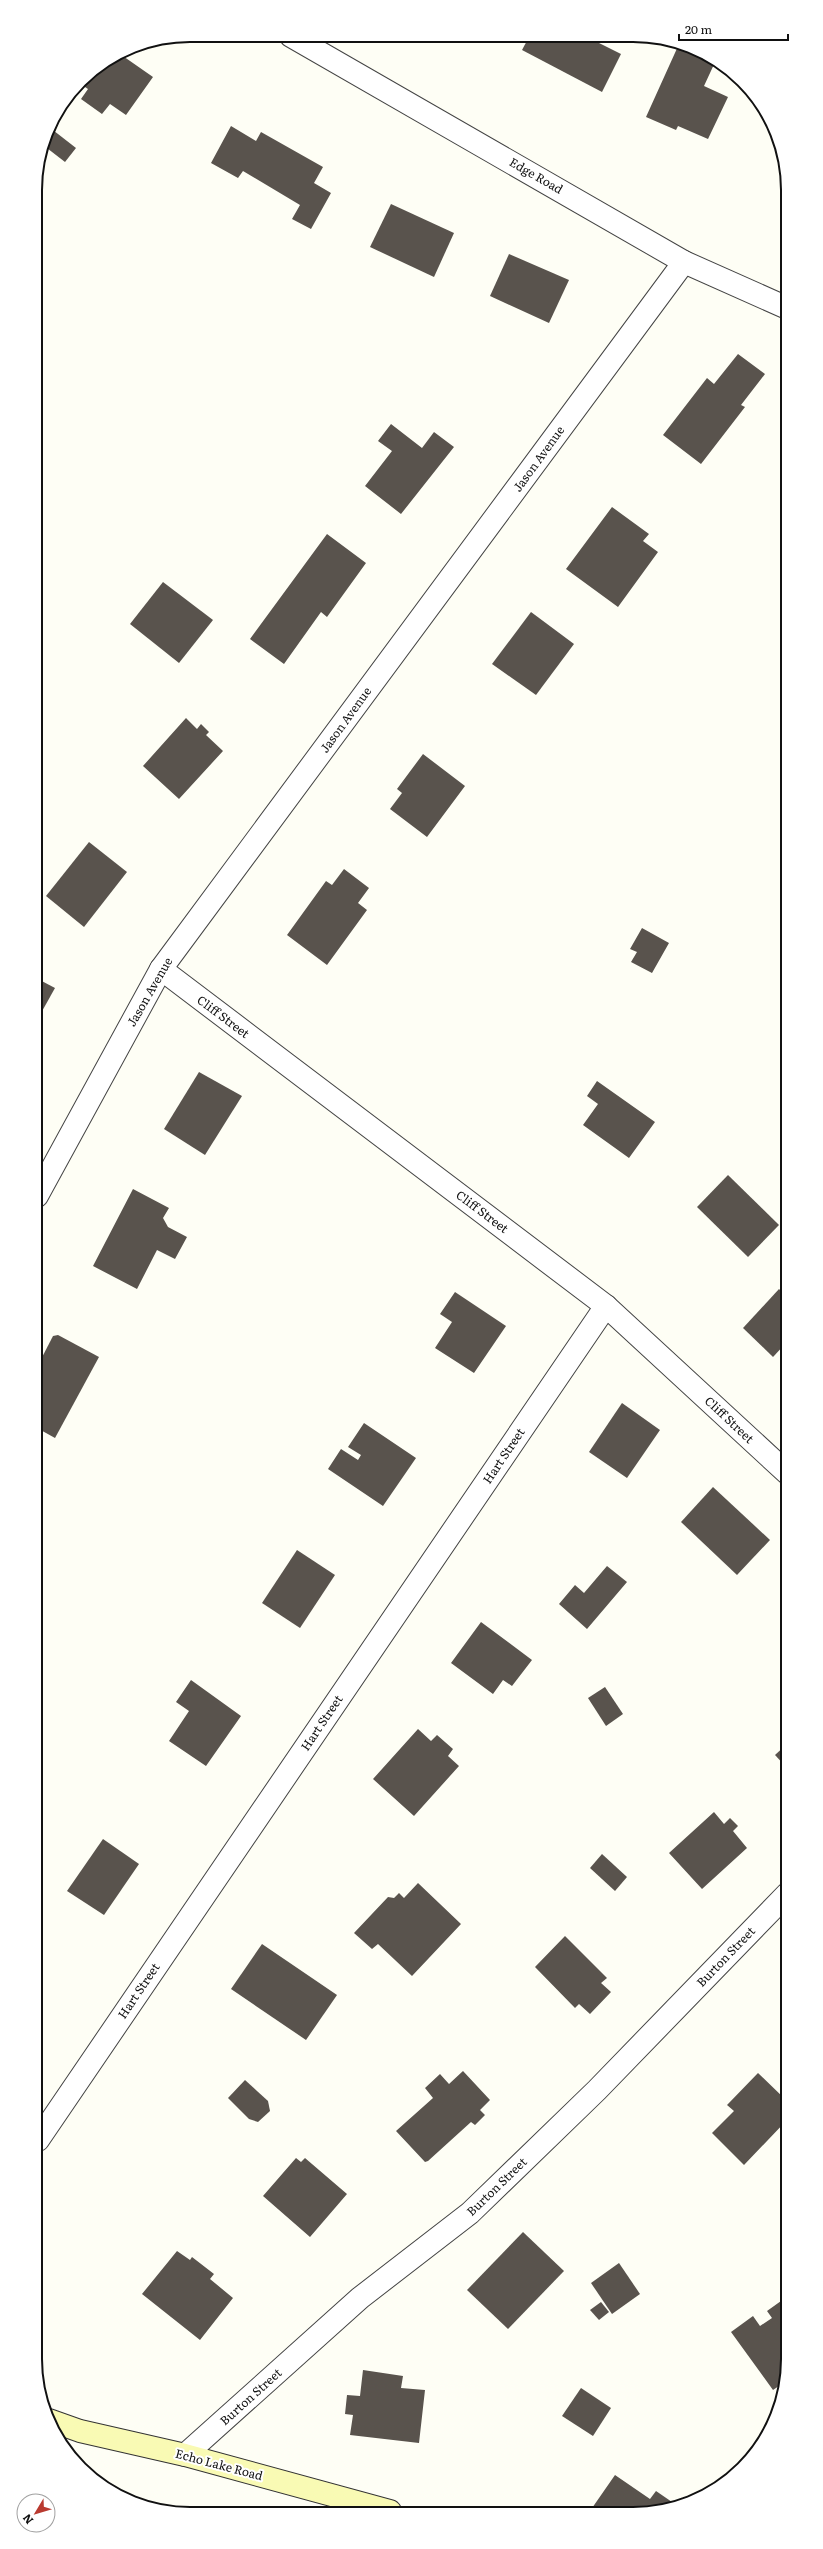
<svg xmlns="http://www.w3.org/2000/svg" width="823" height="2549" viewBox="0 0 823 2549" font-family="Literata,serif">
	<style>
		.building { fill: #59534d }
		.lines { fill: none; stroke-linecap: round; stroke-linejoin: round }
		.street-casing { stroke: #444; stroke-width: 24 }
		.secondary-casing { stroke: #333; stroke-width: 24 }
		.street { stroke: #fff; stroke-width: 22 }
		.secondary { stroke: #f9fab4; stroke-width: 22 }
		.labels { text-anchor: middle; stroke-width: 4; stroke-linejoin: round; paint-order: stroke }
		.street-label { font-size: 12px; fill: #111; stroke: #fff }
		.rim { fill: none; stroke: #111; stroke-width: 2 }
	</style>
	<rect width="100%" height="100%" fill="#fefef5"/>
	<g class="building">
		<path d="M 529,37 L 589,38 L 621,54 L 602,92 L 522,50 Z"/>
		<path d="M 679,44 L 716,60 L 704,86 L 728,97 L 708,139 L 678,126 L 676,130 L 646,117 Z"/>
		<path d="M 120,54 L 153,77 L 126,115 L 110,104 L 102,114 L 81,99 L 88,89 L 79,83 Z"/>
		<path d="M 231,126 L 256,141 L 261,132 L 323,167 L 314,183 L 331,193 L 311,229 L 292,219 L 300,205 L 243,171 L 238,178 L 211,163 Z"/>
		<path d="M 49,127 L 76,148 L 65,162 L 43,145 Z"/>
		<path d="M 391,204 L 454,233 L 434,277 L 370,247 Z"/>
		<path d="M 509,254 L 569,280 L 549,323 L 490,296 Z"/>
		<path d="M 738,354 L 765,374 L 741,405 L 745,407 L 701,464 L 663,435 L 707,378 L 714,384 Z"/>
		<path d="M 391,424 L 422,448 L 434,432 L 454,447 L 401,514 L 365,486 L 392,451 L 378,441 Z"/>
		<path d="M 612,507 L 649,534 L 643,541 L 658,552 L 618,607 L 566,569 Z"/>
		<path d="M 327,534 L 366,563 L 327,617 L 321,612 L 284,664 L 250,639 Z"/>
		<path d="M 163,582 L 213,620 L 179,663 L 130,624 Z"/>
		<path d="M 531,612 L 574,644 L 536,695 L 492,664 Z"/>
		<path d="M 186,718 L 197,729 L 201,724 L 209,732 L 206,735 L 223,751 L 179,799 L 143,766 Z"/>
		<path d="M 423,754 L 465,786 L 427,837 L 390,809 L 402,793 L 397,789 Z"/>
		<path d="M 89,842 L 127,872 L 84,927 L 46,896 Z"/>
		<path d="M 344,869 L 369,888 L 358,903 L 367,910 L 327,965 L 287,935 L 326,881 L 332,885 Z"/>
		<path d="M 642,928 L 669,943 L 652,973 L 631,962 L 637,952 L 630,949 Z"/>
		<path d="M 36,978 L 55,988 L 36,1022 Z"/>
		<path d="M 199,1072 L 242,1096 L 205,1155 L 164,1129 Z"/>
		<path d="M 597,1081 L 655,1122 L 629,1158 L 583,1125 L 598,1104 L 587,1096 Z"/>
		<path d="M 728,1175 L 779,1225 L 748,1257 L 697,1207 Z"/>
		<path d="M 133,1189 L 169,1208 L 163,1218 L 168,1227 L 187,1237 L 175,1259 L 157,1250 L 137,1289 L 93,1266 Z"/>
		<path d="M 779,1289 L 786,1296 L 786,1343 L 773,1357 L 743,1328 Z"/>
		<path d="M 455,1292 L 506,1326 L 474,1373 L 435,1348 L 452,1322 L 440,1314 Z"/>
		<path d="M 58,1335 L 99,1357 L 55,1438 L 37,1428 L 37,1367 L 53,1336 Z"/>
		<path d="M 622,1403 L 660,1430 L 627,1478 L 589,1452 Z"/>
		<path d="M 364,1423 L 416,1458 L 383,1506 L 328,1469 L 341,1449 L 358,1460 L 361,1455 L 348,1447 Z"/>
		<path d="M 713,1487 L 770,1540 L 737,1575 L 681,1522 Z"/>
		<path d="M 297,1550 L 335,1575 L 300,1628 L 262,1603 Z"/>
		<path d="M 607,1566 L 627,1582 L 587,1629 L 559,1604 L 575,1585 L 584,1593 Z"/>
		<path d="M 481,1622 L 532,1660 L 512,1686 L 503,1680 L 493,1694 L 451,1663 Z"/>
		<path d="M 191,1680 L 241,1716 L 206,1766 L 169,1741 L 189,1711 L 176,1702 Z"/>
		<path d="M 605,1687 L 623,1714 L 606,1726 L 588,1698 Z"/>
		<path d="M 418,1729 L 431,1741 L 437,1735 L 453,1749 L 448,1756 L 459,1766 L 414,1816 L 373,1779 Z"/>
		<path d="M 787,1744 L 787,1768 L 775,1755 Z"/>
		<path d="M 714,1812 L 724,1824 L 730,1818 L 738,1826 L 733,1831 L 747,1848 L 702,1889 L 669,1853 Z"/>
		<path d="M 103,1839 L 139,1864 L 104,1915 L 67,1891 Z"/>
		<path d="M 602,1854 L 627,1877 L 615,1891 L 590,1868 Z"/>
		<path d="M 418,1883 L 461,1924 L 412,1976 L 378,1944 L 372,1949 L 354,1933 L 388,1897 L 394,1898 L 399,1893 L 404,1898 Z"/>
		<path d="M 565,1936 L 607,1978 L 601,1983 L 611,1992 L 590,2014 L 579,2004 L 575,2008 L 535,1967 Z"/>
		<path d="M 262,1944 L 337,1995 L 306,2040 L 231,1989 Z"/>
		<path d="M 787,1975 L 787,1989 L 781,1979 Z"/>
		<path d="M 463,2071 L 490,2100 L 480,2110 L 485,2115 L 475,2125 L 471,2122 L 428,2161 L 425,2162 L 396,2131 L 433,2098 L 425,2088 L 440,2074 L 449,2084 Z"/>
		<path d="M 758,2073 L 787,2101 L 787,2120 L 744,2165 L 712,2133 L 734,2111 L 727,2105 Z"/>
		<path d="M 245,2080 L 268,2101 L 270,2111 L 258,2122 L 249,2119 L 228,2098 Z"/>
		<path d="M 296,2158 L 301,2162 L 305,2158 L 347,2194 L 310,2237 L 263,2196 Z"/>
		<path d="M 523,2232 L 564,2271 L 508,2329 L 467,2290 Z"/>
		<path d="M 177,2251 L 190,2260 L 192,2257 L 214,2274 L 210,2279 L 233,2298 L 200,2340 L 142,2294 Z"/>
		<path d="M 619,2263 L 640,2294 L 612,2314 L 591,2283 Z"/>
		<path d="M 788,2296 L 788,2369 L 785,2382 L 773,2390 L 731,2332 L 753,2316 L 760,2326 L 772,2318 L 767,2311 Z"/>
		<path d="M 601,2302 L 609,2312 L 599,2320 L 590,2310 Z"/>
		<path d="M 363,2370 L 403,2376 L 401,2388 L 425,2390 L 419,2443 L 350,2435 L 353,2415 L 345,2414 L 347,2395 L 360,2396 Z"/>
		<path d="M 581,2388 L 611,2408 L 593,2436 L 562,2416 Z"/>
		<path d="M 615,2475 L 650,2499 L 656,2491 L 672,2502 L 663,2511 L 590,2511 Z"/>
	</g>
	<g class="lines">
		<g class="street-casing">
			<g id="street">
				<path d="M 291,36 L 684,262 L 785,307"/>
				<path d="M 161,969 L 606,1306 L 787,1473"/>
				<path d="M 37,1196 L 161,969 L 684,262"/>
				<path d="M 38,2140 L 606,1306"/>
				<path d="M 185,2455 L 360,2298 L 470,2213 L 597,2090 L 787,1894"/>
			</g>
		</g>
		<g class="secondary-casing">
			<path id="secondary" d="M 49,2420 L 80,2431 L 185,2455 L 390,2511"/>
		</g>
		<use href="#street" class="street"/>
		<use href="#secondary" class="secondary"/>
	</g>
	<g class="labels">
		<g class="street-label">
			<text transform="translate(536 176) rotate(30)" y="4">Edge Road</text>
			<text transform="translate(539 459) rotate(-54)" y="4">Jason Avenue</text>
			<text transform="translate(346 720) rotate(-54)" y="4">Jason Avenue</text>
			<text transform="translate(150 992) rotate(-60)" y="4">Jason Avenue</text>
			<text transform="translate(223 1017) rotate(37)" y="4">Cliff Street</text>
			<text transform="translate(482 1212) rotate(37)" y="4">Cliff Street</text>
			<text transform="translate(729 1420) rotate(43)" y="4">Cliff Street</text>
			<text transform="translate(504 1456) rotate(-56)" y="4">Hart Street</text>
			<text transform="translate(322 1723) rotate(-56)" y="4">Hart Street</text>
			<text transform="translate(726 1957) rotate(-46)" y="4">Burton Street</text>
			<text transform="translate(139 1991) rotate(-56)" y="4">Hart Street</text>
			<text transform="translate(497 2187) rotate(-44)" y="4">Burton Street</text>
			<text transform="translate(251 2397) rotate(-42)" y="4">Burton Street</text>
			<text transform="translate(219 2465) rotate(15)" y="4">Echo Lake Road</text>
		</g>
	</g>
	<path d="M0 0H823V2549H0ZM190 42H633A148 148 0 0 1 781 190V2359A148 148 0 0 1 633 2507H190A148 148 0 0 1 42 2359V190A148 148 0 0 1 190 42Z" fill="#fff" fill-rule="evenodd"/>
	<path class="rim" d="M190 42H633A148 148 0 0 1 781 190V2359A148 148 0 0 1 633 2507H190A148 148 0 0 1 42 2359V190A148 148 0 0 1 190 42Z"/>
	<g transform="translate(36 2513) rotate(232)"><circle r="19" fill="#ffffff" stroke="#a0a0a0"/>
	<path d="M0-3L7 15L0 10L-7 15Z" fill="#b93a30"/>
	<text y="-6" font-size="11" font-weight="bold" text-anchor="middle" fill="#111111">N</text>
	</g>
	<path d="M679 34v6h109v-6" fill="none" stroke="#111111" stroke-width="2"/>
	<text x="685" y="34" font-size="12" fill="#111111" stroke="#ffffff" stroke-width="3" paint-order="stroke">20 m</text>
</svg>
